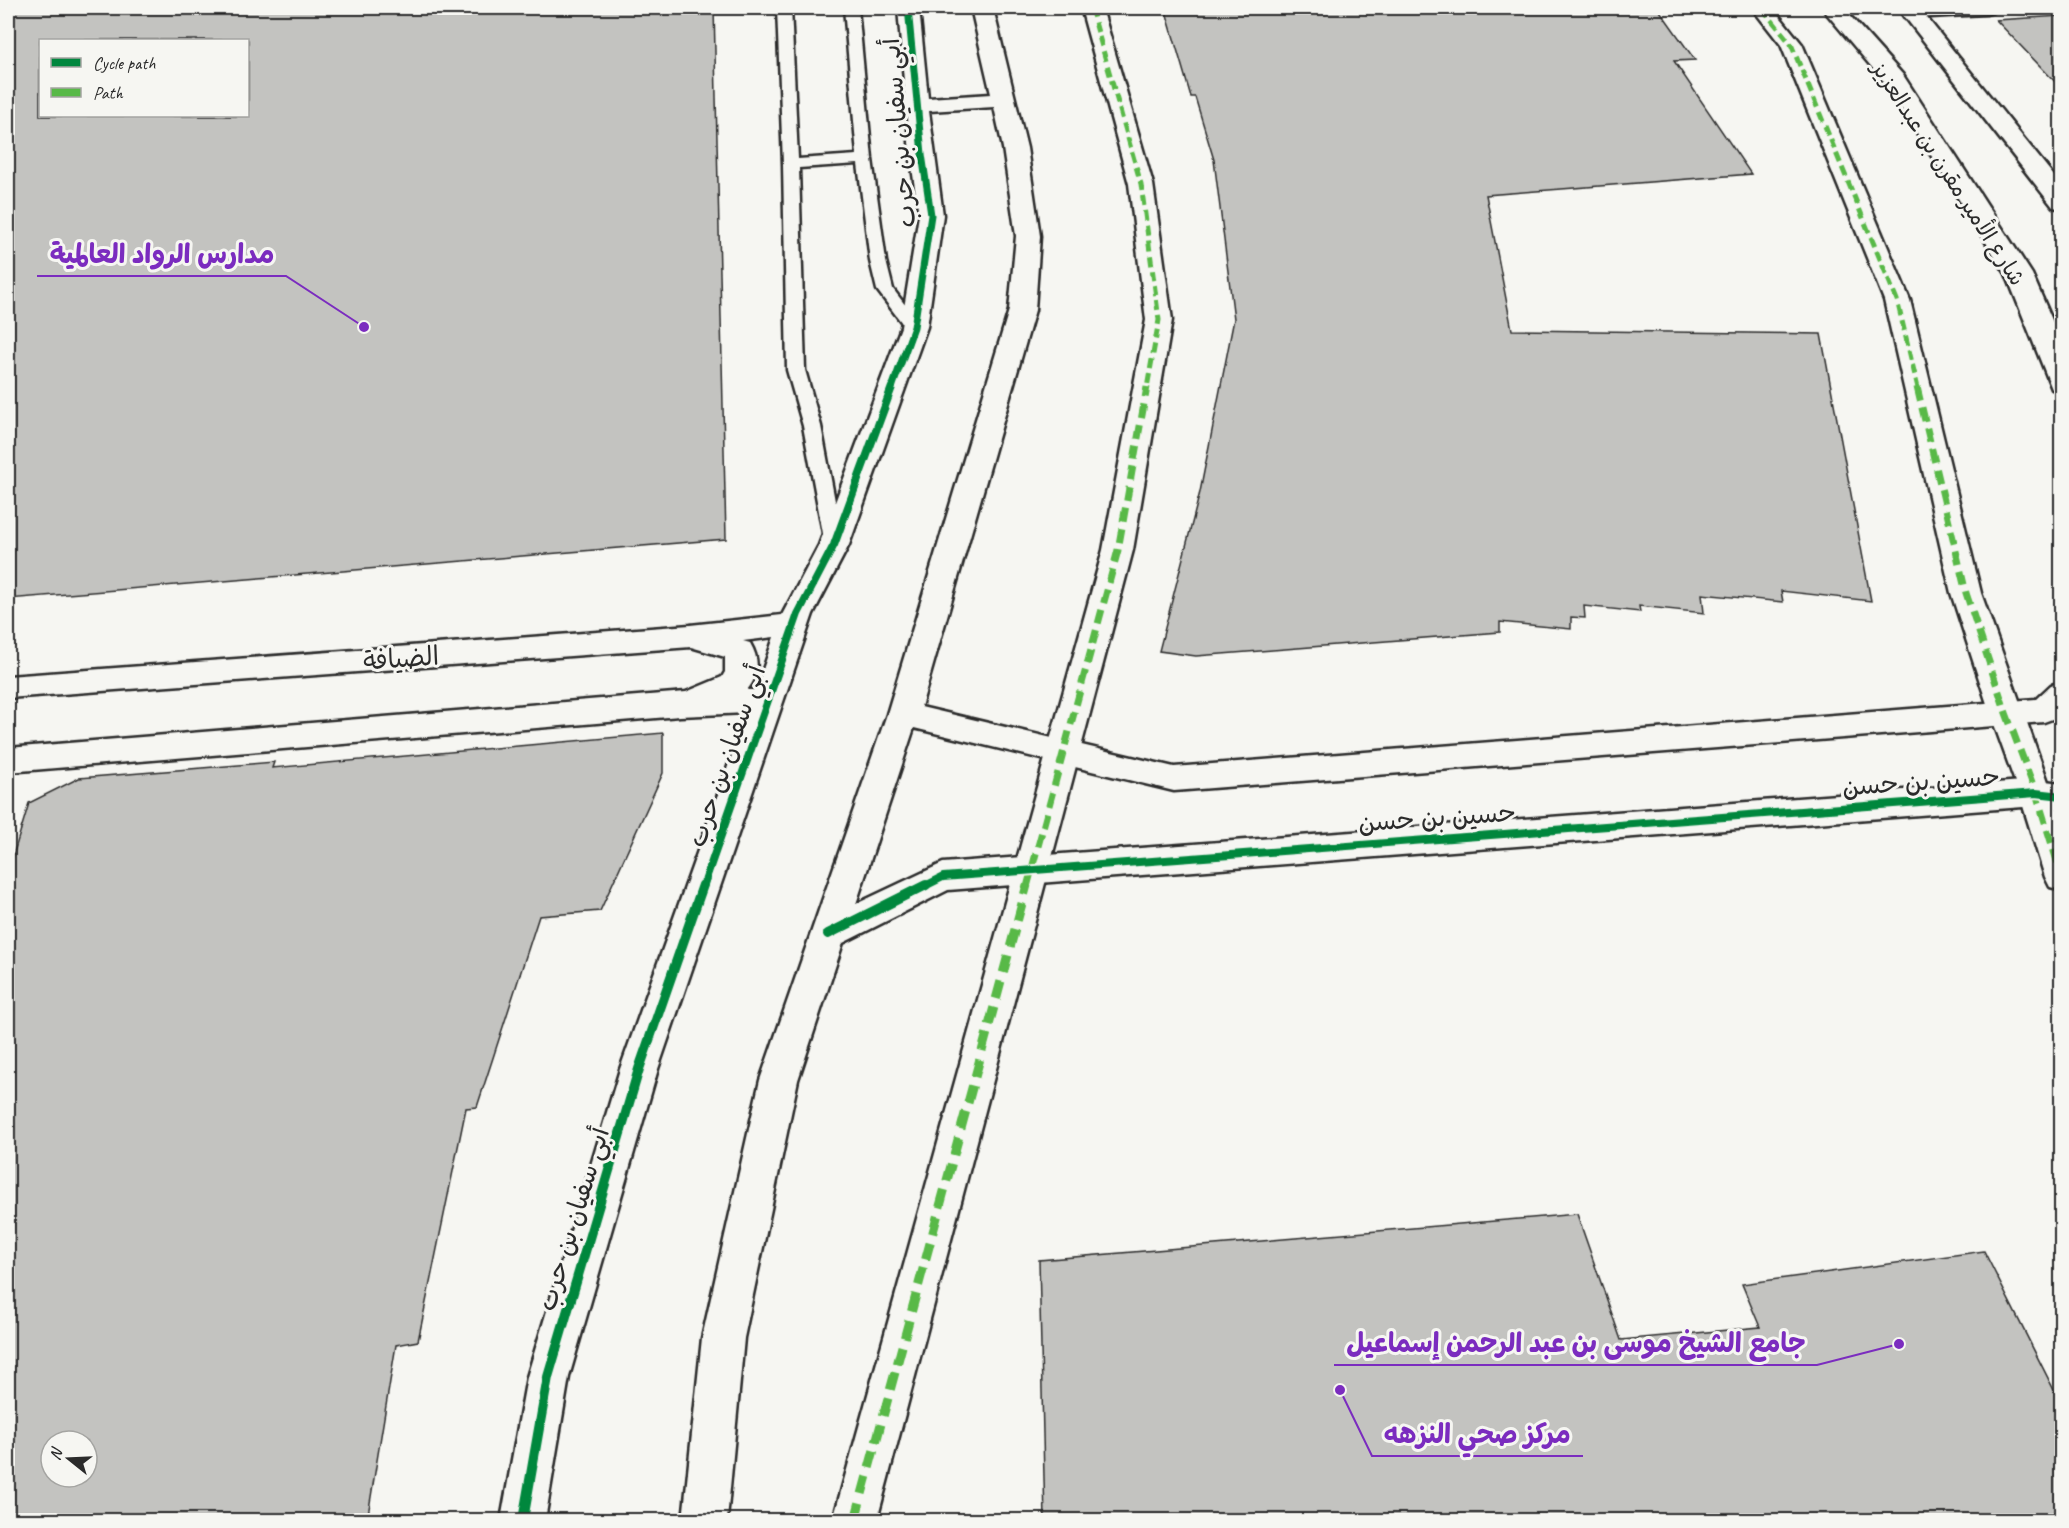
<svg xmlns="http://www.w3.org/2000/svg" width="2069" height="1528" viewBox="0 0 2069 1528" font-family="Caveat,'Playpen Sans Arabic',sans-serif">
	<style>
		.building { fill: #c3c3c0; stroke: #2b2b2b; stroke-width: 1.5; fill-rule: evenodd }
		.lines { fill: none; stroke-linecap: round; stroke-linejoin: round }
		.lane-casing { stroke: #2b2b2b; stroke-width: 5 }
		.street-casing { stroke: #2b2b2b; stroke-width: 5 }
		.secondary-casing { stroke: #2b2b2b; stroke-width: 5 }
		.lane { fill: #f6f6f2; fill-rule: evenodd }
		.street { fill: #f6f6f2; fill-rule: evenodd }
		.secondary { fill: #f6f6f2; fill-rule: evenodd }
		.quiet-far2 { stroke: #58b947; stroke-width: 5; stroke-dasharray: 10 5; stroke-linecap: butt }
		.quiet-far1 { stroke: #58b947; stroke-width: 7; stroke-dasharray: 14 7; stroke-linecap: butt }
		.quiet { stroke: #58b947; stroke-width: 9; stroke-dasharray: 18 9; stroke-linecap: butt }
		.cycleway-far2-casing { stroke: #f6f6f2; stroke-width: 10 }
		.cycleway-far1-casing { stroke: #f6f6f2; stroke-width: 12 }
		.cycleway-casing { stroke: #f6f6f2; stroke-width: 14 }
		.cycleway-far2 { stroke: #00873e; stroke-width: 7 }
		.cycleway-far1 { stroke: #00873e; stroke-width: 8 }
		.cycleway { stroke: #00873e; stroke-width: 10 }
		.labels { text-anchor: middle; stroke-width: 6; stroke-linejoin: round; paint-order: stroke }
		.far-street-label { font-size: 22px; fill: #2b2b2b; stroke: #f6f6f2 }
		.street-label { font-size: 26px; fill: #2b2b2b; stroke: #f6f6f2 }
		.leader { fill: none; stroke: #7b2cbf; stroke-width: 2 }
		.callout-dot { fill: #7b2cbf; stroke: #f6f6f2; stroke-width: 2 }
		.callout-label { font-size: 27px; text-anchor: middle; font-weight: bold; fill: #7b2cbf; stroke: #f6f6f2; stroke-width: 6; stroke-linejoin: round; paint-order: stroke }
	</style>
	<rect width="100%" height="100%" fill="#f6f6f2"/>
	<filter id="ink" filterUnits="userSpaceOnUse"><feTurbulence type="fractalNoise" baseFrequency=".0167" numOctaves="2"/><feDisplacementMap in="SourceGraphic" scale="12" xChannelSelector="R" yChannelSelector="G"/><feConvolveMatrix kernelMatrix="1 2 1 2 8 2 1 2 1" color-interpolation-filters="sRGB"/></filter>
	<g filter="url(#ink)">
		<g class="building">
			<path d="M 8,8 L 714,8 L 726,539 L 8,599 ZM 40,40 L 248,40 L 248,116 L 40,116 Z"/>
			<path d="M 1165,8 L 1658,8 L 1695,60 L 1674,61 L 1751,174 L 1486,195 L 1512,330 L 1821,334 L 1871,601 L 1781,591 L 1783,602 L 1702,594 L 1704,613 L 1639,606 L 1640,612 L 1584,606 L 1585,618 L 1571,617 L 1571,629 L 1500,622 L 1500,632 L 1196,656 L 1159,651 L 1200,492 L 1234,319 L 1214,160 L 1195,97 L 1191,97 Z"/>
			<path d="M 2061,16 L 2061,88 L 1996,20 Z"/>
			<path d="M 663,733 L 663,773 L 600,911 L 539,916 L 477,1107 L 466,1108 L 418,1341 L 396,1345 L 367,1521 L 8,1521 L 8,872 L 29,803 L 79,778 L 274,762 L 272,768 ZM 51,1441 L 87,1441 L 87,1477 L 51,1477 Z"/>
			<path d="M 1577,1214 L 1621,1340 L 1760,1327 L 1742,1284 L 1984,1251 L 2061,1404 L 2061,1521 L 1045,1521 L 1039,1260 Z"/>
		</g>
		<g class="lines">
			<g class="lane-casing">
				<path id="lane" d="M 777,8 L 791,8 L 798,159 L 857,155 L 844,8 L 858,8 L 872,159 L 886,261 L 893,289 L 922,327 L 920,331 L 908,331 L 877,290 L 870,261 L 858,164 L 799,168 L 805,370 L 821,426 L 843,544 L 841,548 L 834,550 L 827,548 L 825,544 L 803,426 L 787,370 L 783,164 Z"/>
			</g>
			<g class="street-casing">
				<g id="street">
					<path d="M 1081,8 L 1102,8 L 1153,184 L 1172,320 L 1133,550 L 877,1520 L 833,1520 L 1103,550 L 1146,320 L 1129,184 Z"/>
					<path d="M 1752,8 L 1773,8 L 1802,44 L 1910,300 L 1981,593 L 2062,821 L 2062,890 L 2050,887 L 2045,877 L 2019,793 L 1990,713 L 1951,593 L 1884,300 L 1781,45 Z"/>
					<path d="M 1904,8 L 1997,8 L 1993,12 L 1986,14 L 1912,18 L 1904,17 L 1901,12 Z"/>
				</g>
			</g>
			<g class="secondary-casing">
				<g id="secondary">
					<path d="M 898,8 L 919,8 L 928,98 L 991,94 L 971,8 L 993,8 L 1027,148 L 1040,236 L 1035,310 L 921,707 L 1174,767 L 2036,699 L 2051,685 L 2062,682 L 2062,712 L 2055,718 L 2044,722 L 1174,791 L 914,728 L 856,904 L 943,863 L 2036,780 L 2062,783 L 2062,809 L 2036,806 L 948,890 L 843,943 L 798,1080 L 744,1338 L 727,1520 L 683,1520 L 702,1338 L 760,1080 L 887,714 L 1009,310 L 1016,236 L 1003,148 L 994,107 L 929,111 L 943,215 L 927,327 L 849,545 L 813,614 L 658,1069 L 569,1377 L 545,1520 L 501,1520 L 527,1377 L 620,1069 L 747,713 L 680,716 L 8,772 L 8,748 L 686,692 L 722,677 L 725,672 L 725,657 L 691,647 L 8,698 L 8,676 L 690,625 L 782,615 L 819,545 L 901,327 L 919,215 L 910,154 ZM 774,637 L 756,690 L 747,690 C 759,675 760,660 750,643 L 743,641 Z"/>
					<path d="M 1822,8 L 1843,8 L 1903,75 L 2032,274 L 2062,343 L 2062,391 L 2052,389 L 2006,274 L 1886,84 Z"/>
					<path d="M 1898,8 L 1919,8 L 2062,186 L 2062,209 L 2053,207 Z"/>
				</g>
			</g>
			<use href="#lane" class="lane"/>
			<use href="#street" class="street"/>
			<use href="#secondary" class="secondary"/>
			<g class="quiet-far2">
				<path d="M 1091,8 L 1141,184 L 1159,320 L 1147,388"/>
				<path d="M 1762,8 L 1791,44 L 1897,300 L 1918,388"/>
			</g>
			<g class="quiet-far1">
				<path d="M 1917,387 L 1966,593 L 2006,713 L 2036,793 L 2062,877"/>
				<path d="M 1027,887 L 1118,550 L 1147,387"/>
			</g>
			<path class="quiet" d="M 855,1520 L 1027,885"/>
			<g class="cycleway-far2-casing">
				<path id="cycleway-far2" d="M 892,388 L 914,327 L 931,215 L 922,154 L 908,8"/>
			</g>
			<g class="cycleway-far1-casing">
				<g id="cycleway-far1">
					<path d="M 703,887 L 798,614 L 834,545 L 892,387"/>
					<path d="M 923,887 L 943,877 L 2036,793 L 2062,796"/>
				</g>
			</g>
			<g class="cycleway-casing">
				<g id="cycleway">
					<path d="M 828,934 L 926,885"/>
					<path d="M 523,1520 L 548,1377 L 639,1069 L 703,885"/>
				</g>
			</g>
			<use href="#cycleway-far2" class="cycleway-far2"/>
			<use href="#cycleway-far1" class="cycleway-far1"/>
			<use href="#cycleway" class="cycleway"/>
		</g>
	</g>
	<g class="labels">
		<g class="far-street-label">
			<text transform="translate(1949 173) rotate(57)" y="8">شارع الأمير مقرن بن عبدالعزيز</text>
		</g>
		<g class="street-label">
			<text transform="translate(898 133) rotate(-95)" y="9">أبي سفيان بن حرب</text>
			<text transform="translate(401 658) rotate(-4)" y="9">الضيافة</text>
			<text transform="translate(726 756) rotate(-71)" y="9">أبي سفيان بن حرب</text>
			<text transform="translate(1921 781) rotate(-4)" y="9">حسين بن حسن</text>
			<text transform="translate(1437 817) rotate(-4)" y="9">حسين بن حسن</text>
			<text transform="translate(573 1219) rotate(-73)" y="9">أبي سفيان بن حرب</text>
		</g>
	</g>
	<path class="leader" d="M364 327L286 276H37M1899 1344L1817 1365H1334M1340 1390L1372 1456H1583"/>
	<g class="callout-dot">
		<circle cx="364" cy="327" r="6"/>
		<circle cx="1899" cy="1344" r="6"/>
		<circle cx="1340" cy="1390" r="6"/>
	</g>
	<g class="callout-label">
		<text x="162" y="263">مدارس الرواد العالمية</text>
		<text x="1576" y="1352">جامع الشيخ موسى بن عبد الرحمن إسماعيل</text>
		<text x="1477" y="1443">مركز صحي النزهه</text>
	</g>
	<rect width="2069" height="1528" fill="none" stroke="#f6f6f2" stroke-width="30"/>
	<rect x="15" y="15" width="2039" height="1498" fill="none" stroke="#2b2b2b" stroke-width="2" filter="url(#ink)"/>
	<rect x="39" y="39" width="210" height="78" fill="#f6f6f2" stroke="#a5a5a2" stroke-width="1.5"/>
	<rect x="51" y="58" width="30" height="9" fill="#00873e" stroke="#a5a5a2" stroke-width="1.5"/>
	<text x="93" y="69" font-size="18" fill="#2b2b2b">Cycle path</text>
	<rect x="51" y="88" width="30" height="9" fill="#58b947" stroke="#a5a5a2" stroke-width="1.5"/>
	<text x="93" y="99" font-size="18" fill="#2b2b2b">Path</text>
	<g transform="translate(69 1459) rotate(288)"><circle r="28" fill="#f6f6f2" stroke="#a5a5a2" stroke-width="1.5"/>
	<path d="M0-4.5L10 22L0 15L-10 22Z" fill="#2b2b2b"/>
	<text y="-9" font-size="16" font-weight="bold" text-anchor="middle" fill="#2b2b2b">N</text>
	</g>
</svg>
